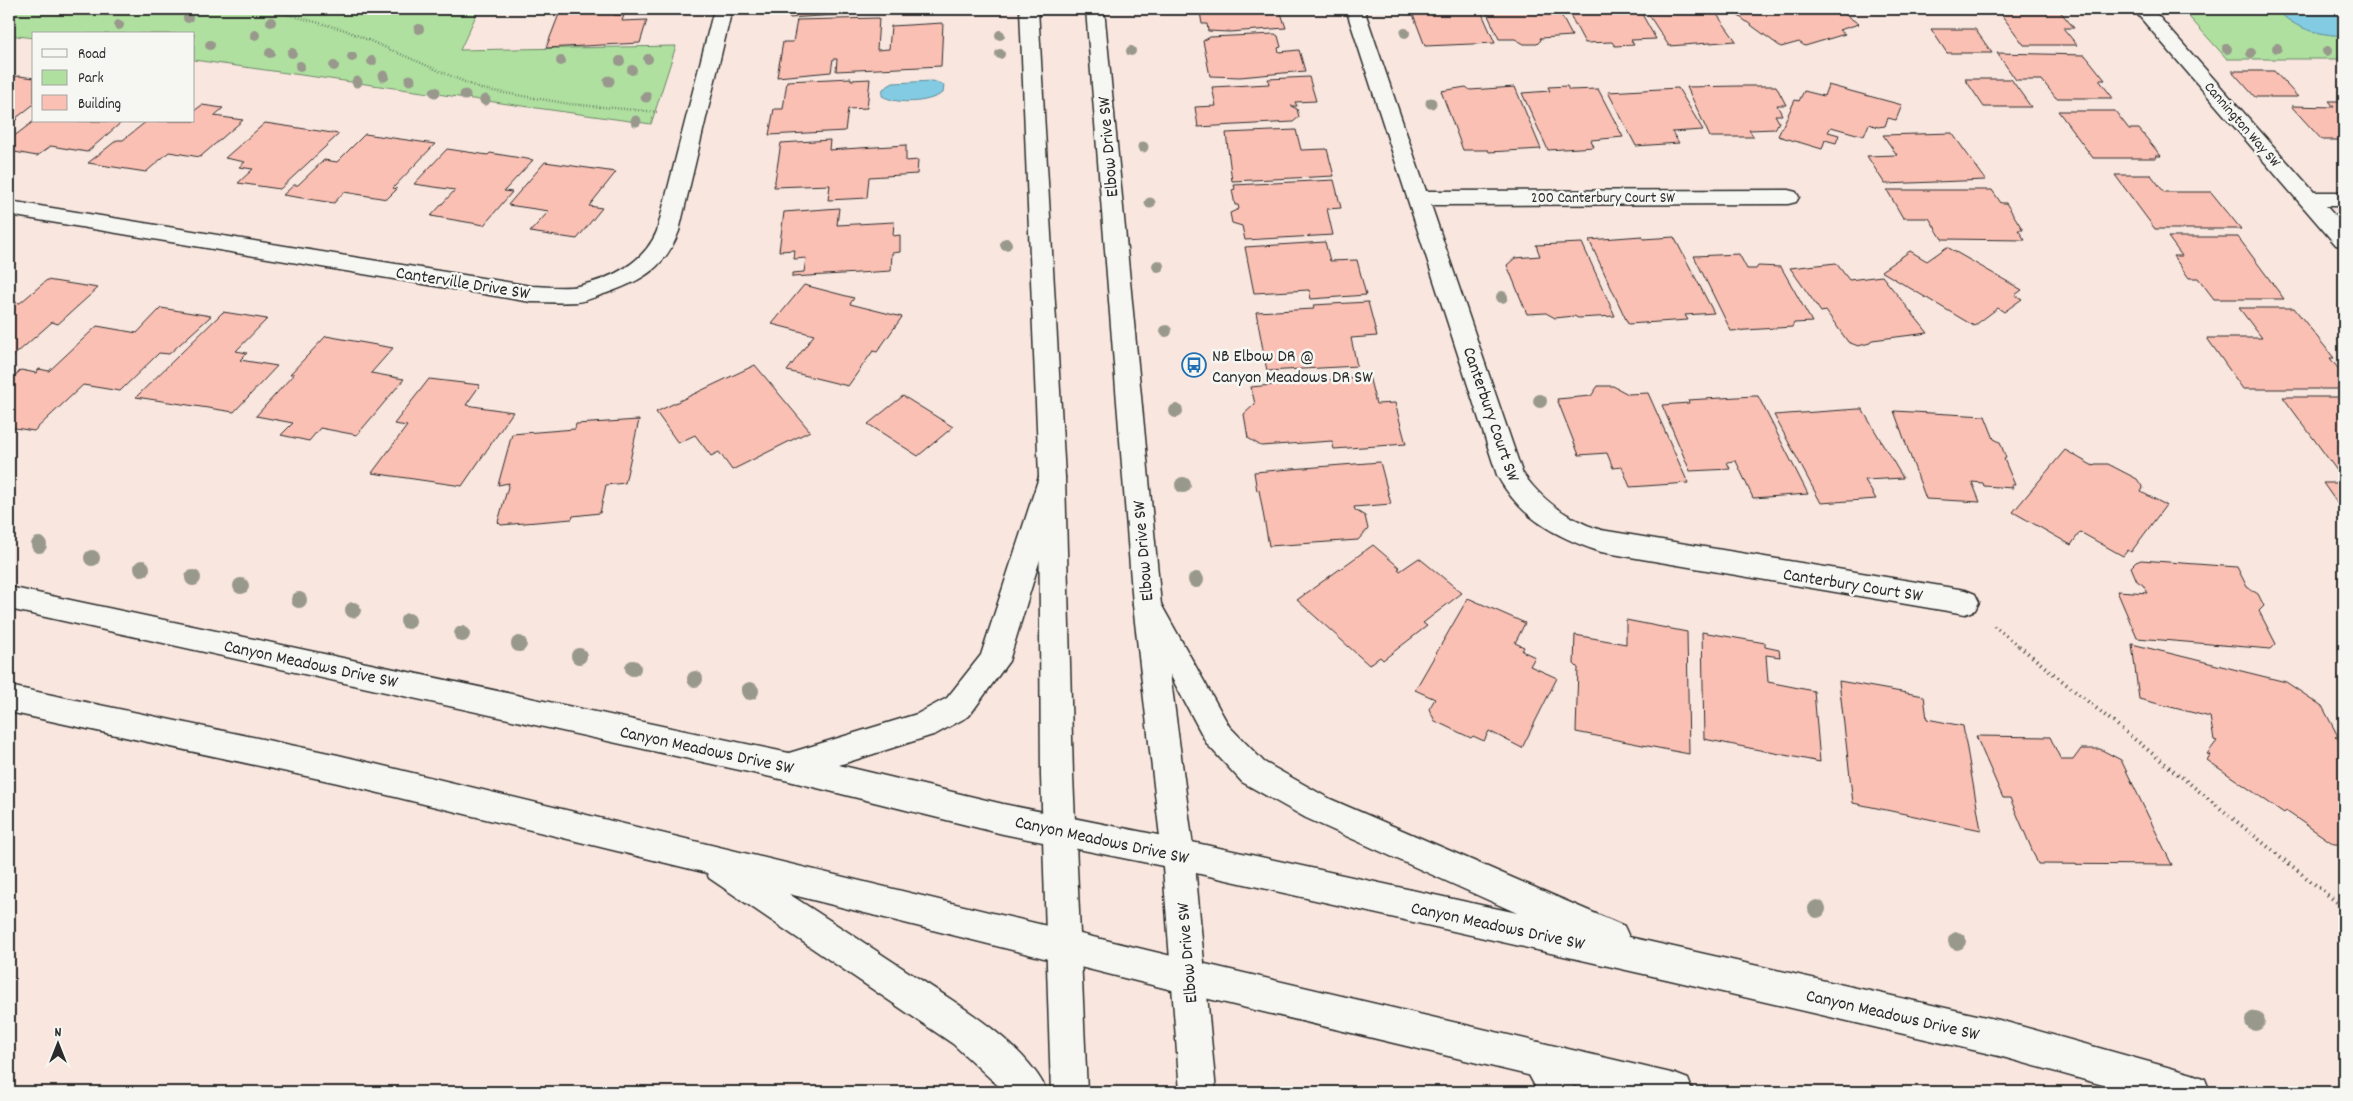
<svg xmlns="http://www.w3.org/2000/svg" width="2353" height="1101" viewBox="0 0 2353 1101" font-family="Dekko,sans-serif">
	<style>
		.green { fill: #afe0a0; stroke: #6d8666 }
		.water { fill: #82cbe3; stroke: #5f8b99 }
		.building { fill: #fbc0b4; stroke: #2b2b2b }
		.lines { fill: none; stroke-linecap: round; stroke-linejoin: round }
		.minor-casing { stroke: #2b2b2b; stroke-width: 3 }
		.major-casing { stroke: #2b2b2b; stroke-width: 3 }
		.path-far2 { stroke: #2b2b2b; stroke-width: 2.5; stroke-dasharray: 0.5 2.5; stroke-linecap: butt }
		.path-far1 { stroke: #2b2b2b; stroke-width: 3; stroke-dasharray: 1 4; stroke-linecap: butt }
		.path { stroke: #2b2b2b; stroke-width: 4; stroke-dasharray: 1 4.5; stroke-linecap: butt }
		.minor { fill: #f6f6f2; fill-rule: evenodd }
		.major { fill: #f6f6f2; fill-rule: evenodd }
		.tree { fill: #99988c }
		.labels { text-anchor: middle; stroke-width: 5; stroke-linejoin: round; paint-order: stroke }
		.far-street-label { font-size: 15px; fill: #2b2b2b; stroke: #f6f6f2 }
		.street-label { font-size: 18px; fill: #2b2b2b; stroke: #f6f6f2 }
		.poi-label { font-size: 18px; fill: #2b2b2b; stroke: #f6f6f2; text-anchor: start }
	</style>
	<rect width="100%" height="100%" fill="#f8e6df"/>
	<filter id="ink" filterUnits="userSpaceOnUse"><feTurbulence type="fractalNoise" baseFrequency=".02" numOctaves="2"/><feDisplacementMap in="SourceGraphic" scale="10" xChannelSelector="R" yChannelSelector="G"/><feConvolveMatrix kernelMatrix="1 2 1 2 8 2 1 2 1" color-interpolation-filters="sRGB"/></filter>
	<g filter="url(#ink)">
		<g class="green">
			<path d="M 9,9 L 479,9 L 460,50 L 676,46 L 651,124 L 194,60 L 194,34 L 34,34 L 34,38 L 9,35 Z"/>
			<path d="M 2182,9 L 2344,9 L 2344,59 L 2227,59 Z"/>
		</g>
		<g class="water">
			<path d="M 2276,9 L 2344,9 L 2344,36 C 2317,34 2296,30 2276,9 Z"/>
			<path d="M 933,81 L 944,85 L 943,93 C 927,103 899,105 882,96 L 883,89 L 893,83 Z"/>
		</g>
		<g class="building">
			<path d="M 561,9 L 616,9 L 614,15 L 624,15 L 622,21 L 647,20 L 640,43 L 546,48 Z"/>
			<path d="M 791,9 L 837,9 L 836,15 L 789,18 Z"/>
			<path d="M 1204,9 L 1290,9 L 1290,10 L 1280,10 L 1286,28 L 1229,32 L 1208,31 L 1207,24 L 1202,24 L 1200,12 L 1205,12 Z"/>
			<path d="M 1411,9 L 1480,9 L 1495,43 L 1425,46 Z"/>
			<path d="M 1485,9 L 1558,9 L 1572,36 L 1540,38 L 1541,40 L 1537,44 L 1524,44 L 1515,39 L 1499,39 Z"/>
			<path d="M 1567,9 L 1639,9 L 1656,39 L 1631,40 L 1634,45 L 1615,46 L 1612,42 L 1585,43 Z"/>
			<path d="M 1645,9 L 1713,9 L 1736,41 L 1669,46 Z"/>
			<path d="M 1729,9 L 1819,9 L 1823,12 L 1837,9 L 1859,24 L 1839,30 L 1845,34 L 1805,46 L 1799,42 L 1781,47 Z"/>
			<path d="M 1997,9 L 2058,9 L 2074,28 L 2063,28 L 2077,45 L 2024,45 Z"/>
			<path d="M 879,18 L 877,50 L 889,49 L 891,26 L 943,23 L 941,66 L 836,71 L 837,59 L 833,59 L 831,72 L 777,77 L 783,42 L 793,42 L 797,20 Z"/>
			<path d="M 1931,29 L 1975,29 L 1992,53 L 1947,53 Z"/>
			<path d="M 1275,34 L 1278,36 L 1281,47 L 1278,48 L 1279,52 L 1299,50 L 1305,71 L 1240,77 L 1210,76 L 1203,41 L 1210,37 Z"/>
			<path d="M 1997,53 L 2085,55 L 2105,80 L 2099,80 L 2113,98 L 2056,98 L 2042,80 L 2016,80 Z"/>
			<path d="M 2232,71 L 2274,71 L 2298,97 L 2255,97 Z"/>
			<path d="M 19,76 L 34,78 L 34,104 L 15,119 L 18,119 L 9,126 L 9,78 Z"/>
			<path d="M 1309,77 L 1316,101 L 1295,102 L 1297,106 L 1291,106 L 1297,109 L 1299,117 L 1293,122 L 1198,127 L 1195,107 L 1216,106 L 1212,87 L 1269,84 L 1268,79 Z"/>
			<path d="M 851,78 L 851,80 L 870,79 L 867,108 L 848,109 L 845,131 L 769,135 L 774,109 L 783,109 L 787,81 Z"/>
			<path d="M 1965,79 L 2011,79 L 2031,107 L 1984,107 Z"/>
			<path d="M 1828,85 L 1902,105 L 1896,120 L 1888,118 L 1885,126 L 1878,127 L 1869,124 L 1864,136 L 1831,127 L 1828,132 L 1839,135 L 1836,143 L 1825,140 L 1822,149 L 1778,136 L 1795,100 L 1799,101 L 1804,91 L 1824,96 Z"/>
			<path d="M 1567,86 L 1569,90 L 1598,89 L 1623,137 L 1591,140 L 1594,147 L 1548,150 L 1522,93 L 1550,91 L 1548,87 Z"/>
			<path d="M 1739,86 L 1776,86 L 1786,105 L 1777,105 L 1782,115 L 1775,115 L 1779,122 L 1775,129 L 1749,130 L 1754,137 L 1710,137 L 1687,87 Z"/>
			<path d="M 1466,87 L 1470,90 L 1515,87 L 1541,149 L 1489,152 L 1488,150 L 1463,150 L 1441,91 Z"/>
			<path d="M 1678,88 L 1703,130 L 1672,132 L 1679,143 L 1636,146 L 1608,92 Z"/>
			<path d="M 2329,101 L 2344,101 L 2344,140 L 2322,140 L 2291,106 L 2334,107 Z"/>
			<path d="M 202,105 L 223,108 L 214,116 L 243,120 L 200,157 L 169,152 L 146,172 L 88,163 L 117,140 L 123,140 L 147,121 L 194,121 L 194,111 Z"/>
			<path d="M 2058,111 L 2115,111 L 2129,129 L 2139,129 L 2161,156 L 2155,156 L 2157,158 L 2093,158 Z"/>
			<path d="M 34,121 L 123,121 L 87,152 L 51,146 L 37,156 L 9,151 L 9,140 Z"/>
			<path d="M 265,123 L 339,134 L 280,189 L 238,183 L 253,169 L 239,167 L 245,162 L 225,158 Z"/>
			<path d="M 1296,130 L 1301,150 L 1327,149 L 1334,176 L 1232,181 L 1226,133 Z"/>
			<path d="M 1952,133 L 1986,180 L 1885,184 L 1867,156 L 1897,155 L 1883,135 Z"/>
			<path d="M 365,134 L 435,144 L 393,188 L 397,189 L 387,199 L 344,192 L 334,203 L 283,195 L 294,185 L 298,185 L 324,160 L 337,162 Z"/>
			<path d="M 830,140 L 829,150 L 906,145 L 906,161 L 918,160 L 917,174 L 869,177 L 867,198 L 828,200 L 830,185 L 774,187 L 781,143 Z"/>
			<path d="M 447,149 L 488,155 L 490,153 L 533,160 L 504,191 L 512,192 L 484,225 L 431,216 L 455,190 L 414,184 Z"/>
			<path d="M 545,162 L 616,172 L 589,206 L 602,208 L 577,239 L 530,232 L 549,211 L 508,205 Z"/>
			<path d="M 2115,175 L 2151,175 L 2164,192 L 2211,192 L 2241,229 L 2155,229 Z"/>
			<path d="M 1334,180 L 1341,208 L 1327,209 L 1333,235 L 1245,240 L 1242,226 L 1232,223 L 1230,213 L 1239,209 L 1238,205 L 1235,205 L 1232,190 L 1235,189 L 1234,185 Z"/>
			<path d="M 1887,190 L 1992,190 L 2001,203 L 2006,203 L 2018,222 L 2023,230 L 2018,230 L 2025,240 L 1942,239 L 1929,218 L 1903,218 Z"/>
			<path d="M 839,208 L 837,225 L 894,222 L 893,236 L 900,235 L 900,252 L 892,253 L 891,271 L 792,277 L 792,273 L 804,272 L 806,258 L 794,259 L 795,250 L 779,251 L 784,212 Z"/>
			<path d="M 1642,236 L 1643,239 L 1674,237 L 1714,313 L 1685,315 L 1688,320 L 1628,324 L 1589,240 Z"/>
			<path d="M 2168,237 L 2238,237 L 2284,299 L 2214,299 L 2198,278 L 2189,278 L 2173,256 L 2182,256 Z"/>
			<path d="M 1325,242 L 1330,261 L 1357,260 L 1366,295 L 1311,299 L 1309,290 L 1254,293 L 1245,247 Z"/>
			<path d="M 1582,243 L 1615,316 L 1578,318 L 1574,316 L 1555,318 L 1546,313 L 1527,314 L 1507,265 L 1515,258 L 1540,256 L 1536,245 Z"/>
			<path d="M 1947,247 L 2022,290 L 2015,295 L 2022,299 L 2004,312 L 1998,308 L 1974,326 L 1881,271 L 1910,251 L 1927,261 Z"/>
			<path d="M 1739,254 L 1747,269 L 1756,269 L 1758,266 L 1781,267 L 1812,322 L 1794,323 L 1792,327 L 1731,331 L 1694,256 Z"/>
			<path d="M 1836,263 L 1849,280 L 1882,276 L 1928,333 L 1872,340 L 1870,343 L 1858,346 L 1848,342 L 1826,311 L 1821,312 L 1790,268 Z"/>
			<path d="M 47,280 L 98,288 L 58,324 L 52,322 L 9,360 L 9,301 L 20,303 Z"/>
			<path d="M 804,285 L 854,298 L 850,304 L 902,317 L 877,352 L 873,351 L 848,386 L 787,371 L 814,335 L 772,324 Z"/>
			<path d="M 1368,302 L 1377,336 L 1351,338 L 1357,366 L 1267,371 L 1256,312 L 1314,309 L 1313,305 Z"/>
			<path d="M 161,308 L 211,316 L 169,354 L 159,353 L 120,391 L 83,385 L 34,431 L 9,427 L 9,397 L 11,395 L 9,395 L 9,381 L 21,370 L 36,373 L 39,369 L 49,371 L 97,326 L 137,333 Z"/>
			<path d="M 2239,308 L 2294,308 L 2334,358 L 2330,358 L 2344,376 L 2344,389 L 2243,389 L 2207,338 L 2262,338 Z"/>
			<path d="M 223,312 L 267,319 L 236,351 L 247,353 L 240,360 L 277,366 L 234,412 L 136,397 Z"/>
			<path d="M 326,336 L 393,348 L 371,373 L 404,379 L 357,435 L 320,428 L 309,441 L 281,435 L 293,423 L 256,416 L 294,374 L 290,374 Z"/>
			<path d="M 755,365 L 810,431 L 732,470 L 719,452 L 711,456 L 695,435 L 678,443 L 656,412 Z"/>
			<path d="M 1369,376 L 1376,404 L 1395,403 L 1406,444 L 1334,449 L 1332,441 L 1261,446 L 1248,438 L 1244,414 L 1255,404 L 1251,387 Z"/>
			<path d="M 429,379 L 480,385 L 466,405 L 513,412 L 462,486 L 372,473 L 407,426 L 394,424 Z"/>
			<path d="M 1598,386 L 1613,386 L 1628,394 L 1648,393 L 1688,483 L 1630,487 L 1622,467 L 1613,468 L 1607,453 L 1579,455 L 1557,399 L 1591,396 Z"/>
			<path d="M 903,396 L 953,427 L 918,456 L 868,424 Z"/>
			<path d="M 1754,396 L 1758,396 L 1808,494 L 1753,498 L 1736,461 L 1727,462 L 1730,469 L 1690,471 L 1662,405 L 1689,403 L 1688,400 Z"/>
			<path d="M 2283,397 L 2344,397 L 2344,472 L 2338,472 Z"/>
			<path d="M 1858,409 L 1862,409 L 1903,478 L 1865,480 L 1876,499 L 1821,503 L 1774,415 Z"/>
			<path d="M 1894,411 L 1985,416 L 1994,439 L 2000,442 L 2006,458 L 2004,459 L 2015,485 L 2011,485 L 2013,488 L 1984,486 L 1983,483 L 1972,482 L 1980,502 L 1926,499 Z"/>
			<path d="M 639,420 L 625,483 L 606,485 L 600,513 L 573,516 L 572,519 L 501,525 L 498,522 L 509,483 L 498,485 L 512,434 L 575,429 L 576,424 Z"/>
			<path d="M 2065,450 L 2093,466 L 2095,464 L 2108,464 L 2137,479 L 2143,488 L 2141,492 L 2166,505 L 2131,552 L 2128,550 L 2123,556 L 2080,532 L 2071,545 L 2013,512 Z"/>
			<path d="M 1380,462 L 1391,504 L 1354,507 L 1355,510 L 1365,516 L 1368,529 L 1358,540 L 1269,546 L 1259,490 L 1257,491 L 1254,472 Z"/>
			<path d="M 2323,483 L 2344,483 L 2344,513 Z"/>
			<path d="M 1373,545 L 1400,568 L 1398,569 L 1400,571 L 1419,558 L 1462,593 L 1423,623 L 1427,626 L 1383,660 L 1380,657 L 1369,665 L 1297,600 Z"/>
			<path d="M 2141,560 L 2237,567 L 2247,587 L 2258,594 L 2264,606 L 2259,611 L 2276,644 L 2271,649 L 2137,638 L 2117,591 L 2148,593 L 2143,585 L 2137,581 L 2131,567 L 2136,562 Z"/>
			<path d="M 1468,598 L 1525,623 L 1515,643 L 1524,647 L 1522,651 L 1535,657 L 1530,666 L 1557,678 L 1522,748 L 1489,731 L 1484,741 L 1473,736 L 1471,738 L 1435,721 L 1429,709 L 1435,699 L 1415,690 Z"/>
			<path d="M 1626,620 L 1687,632 L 1689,754 L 1576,732 L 1578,668 L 1574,664 L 1575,635 L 1626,644 Z"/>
			<path d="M 1702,632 L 1765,643 L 1765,647 L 1779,650 L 1780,657 L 1766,655 L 1768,682 L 1814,691 L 1820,762 L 1704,739 Z"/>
			<path d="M 2132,644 L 2286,682 L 2322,706 L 2338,736 L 2335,737 L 2344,743 L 2344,844 L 2334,844 L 2286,811 L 2284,813 L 2207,760 L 2210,755 L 2207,754 L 2217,741 L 2214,740 L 2210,717 L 2139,699 Z"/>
			<path d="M 1839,681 L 1924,696 L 1927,719 L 1963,726 L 1981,830 L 1853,803 Z"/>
			<path d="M 1976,736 L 2050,737 L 2061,760 L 2073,760 L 2081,749 L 2100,749 L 2121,760 L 2172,865 L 2038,864 L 2010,798 L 2003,798 Z"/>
		</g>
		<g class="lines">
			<g class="minor-casing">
				<g id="minor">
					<path d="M 714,9 L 732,9 L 679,231 C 665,268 643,280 607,293 C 597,296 587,301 577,302 C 562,303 546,302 531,302 L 9,215 L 9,201 L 531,286 C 546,286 563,289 578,286 C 611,279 644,263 657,231 Z"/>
					<path d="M 1020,9 L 1038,9 L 1065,477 L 1073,776 L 1087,1092 L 1051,1092 L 1041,776 L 1039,477 Z"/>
					<path d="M 1086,9 L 1104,9 L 1161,605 L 1194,854 L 1216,1092 L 1180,1092 L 1162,854 L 1133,605 Z"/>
					<path d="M 1346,9 L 1364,9 L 1426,191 L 1788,190 L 1796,192 L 1799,197 L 1796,202 L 1788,204 L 1431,205 L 1522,472 C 1541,500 1569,520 1601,530 L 1965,590 L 1975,594 L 1979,602 L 1975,610 L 1965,614 L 1601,552 C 1556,537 1520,518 1497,475 Z"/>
					<path d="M 2133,9 L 2152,9 L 2314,192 L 2344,192 L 2344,206 L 2326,206 L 2344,226 L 2344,247 L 2336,245 Z"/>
					<path d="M 1539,1042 L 1552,1047 L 1576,1092 L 1538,1092 L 1521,1060 L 1526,1047 Z"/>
				</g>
			</g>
			<g class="major-casing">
				<g id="major">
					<path d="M 1052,467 L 1061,470 L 1065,477 L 1009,661 L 969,716 L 936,734 L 839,765 L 1003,804 L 1178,839 L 1517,913 L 1306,818 L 1242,782 L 1207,744 L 1133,605 L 1137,597 L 1147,593 L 1157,597 L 1229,726 L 1264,762 L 1328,798 L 1624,926 L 1629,937 L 1999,1020 L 2192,1074 L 2205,1079 L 2210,1092 L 2128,1092 L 1999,1056 L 1666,979 L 1178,869 L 1003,834 L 789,781 L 9,609 L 9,587 L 789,753 L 917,714 L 947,698 L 981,655 L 1039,477 L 1043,470 Z"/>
					<path d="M 9,686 L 338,755 L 1188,960 L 1675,1074 L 1688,1079 L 1693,1092 L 1599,1092 L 1188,994 L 789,894 C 828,919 866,944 904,969 C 948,998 1027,1043 1047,1092 L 1005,1092 L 953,1044 L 709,878 L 707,873 L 338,783 L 9,712 Z"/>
				</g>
			</g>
			<path class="path-far2" d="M 268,9 L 345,30 L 481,89 L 570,104 L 658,112"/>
			<path class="path-far1" d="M 1994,626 L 2020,647"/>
			<path class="path" d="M 2019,646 L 2344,908"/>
			<use href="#minor" class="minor"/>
			<use href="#major" class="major"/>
		</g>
		<g class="tree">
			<circle cx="188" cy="18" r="5"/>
			<circle cx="271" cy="22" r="5"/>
			<circle cx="119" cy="25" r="5"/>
			<circle cx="419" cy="29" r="5"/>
			<circle cx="1405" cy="33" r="5"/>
			<circle cx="255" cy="35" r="5"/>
			<circle cx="1000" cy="35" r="5"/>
			<circle cx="210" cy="45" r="5"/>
			<circle cx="2277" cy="48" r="5"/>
			<circle cx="2227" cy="49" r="5"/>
			<circle cx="1131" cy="51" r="5"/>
			<circle cx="2327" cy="51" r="5"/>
			<circle cx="270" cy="53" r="5"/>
			<circle cx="292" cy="53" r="5"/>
			<circle cx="2251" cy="53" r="5"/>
			<circle cx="1000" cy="54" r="5"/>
			<circle cx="352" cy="57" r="5"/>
			<circle cx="648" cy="59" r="5"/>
			<circle cx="372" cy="61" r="5"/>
			<circle cx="561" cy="61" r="5"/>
			<circle cx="620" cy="61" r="5"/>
			<circle cx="300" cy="66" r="5"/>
			<circle cx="334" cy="66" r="5"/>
			<circle cx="632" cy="70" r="5"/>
			<circle cx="384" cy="76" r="5.5"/>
			<circle cx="410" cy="80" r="5.5"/>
			<circle cx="609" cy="81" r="5.5"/>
			<circle cx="357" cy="82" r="5.5"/>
			<circle cx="435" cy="92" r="5.5"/>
			<circle cx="465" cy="95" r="5.5"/>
			<circle cx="646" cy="97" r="5.5"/>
			<circle cx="485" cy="100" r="5.5"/>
			<circle cx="1431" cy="103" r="5.5"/>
			<circle cx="636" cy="121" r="5.5"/>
			<circle cx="1143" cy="147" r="5.5"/>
			<circle cx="1150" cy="203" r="5.5"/>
			<circle cx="1006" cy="244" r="6"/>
			<circle cx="1158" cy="266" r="6"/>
			<circle cx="1502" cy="297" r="6"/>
			<circle cx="1166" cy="331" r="6"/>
			<circle cx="1540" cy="401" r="7"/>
			<circle cx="1176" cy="411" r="7"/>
			<circle cx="1183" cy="485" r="8"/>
			<circle cx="39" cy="545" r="8"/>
			<circle cx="92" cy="558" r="8"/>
			<circle cx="142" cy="568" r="8"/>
			<circle cx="193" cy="578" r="8"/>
			<circle cx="1196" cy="580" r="8"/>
			<circle cx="241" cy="586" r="8"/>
			<circle cx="299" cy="600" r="8"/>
			<circle cx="353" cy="610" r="8"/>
			<circle cx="408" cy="621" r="8"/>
			<circle cx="462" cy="634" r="8"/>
			<circle cx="519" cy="644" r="8"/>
			<circle cx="579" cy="656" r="8"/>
			<circle cx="633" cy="668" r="8"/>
			<circle cx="695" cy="679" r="8"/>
			<circle cx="750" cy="691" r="9"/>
			<circle cx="1817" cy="909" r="9"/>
			<circle cx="1957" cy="941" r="9"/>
			<circle cx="2255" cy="1021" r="10"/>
		</g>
	</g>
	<defs>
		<g id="bus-ring" transform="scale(1.25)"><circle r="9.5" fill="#f6f6f2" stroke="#1f6fb2" stroke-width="1.5"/><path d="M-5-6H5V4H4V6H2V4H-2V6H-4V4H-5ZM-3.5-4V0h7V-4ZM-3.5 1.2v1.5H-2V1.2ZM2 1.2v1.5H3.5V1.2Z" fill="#1f6fb2"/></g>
	</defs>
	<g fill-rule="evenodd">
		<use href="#bus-ring" x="1194" y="365"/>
	</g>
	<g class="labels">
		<g class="far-street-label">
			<text transform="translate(2243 124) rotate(49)" y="5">Cannington Way SW</text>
			<text x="1603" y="202">200 Canterbury Court SW</text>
		</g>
		<g class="street-label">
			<text transform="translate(1107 147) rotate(-95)" y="6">Elbow Drive SW</text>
			<text transform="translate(463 282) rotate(9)" y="6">Canterville Drive SW</text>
			<text transform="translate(1492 414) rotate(71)" y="6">Canterbury Court SW</text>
			<text transform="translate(1142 551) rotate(-95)" y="6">Elbow Drive SW</text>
			<text transform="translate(1853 584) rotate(9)" y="6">Canterbury Court SW</text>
			<text transform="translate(311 663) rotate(12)" y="6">Canyon Meadows Drive SW</text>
			<text transform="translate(707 749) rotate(12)" y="6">Canyon Meadows Drive SW</text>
			<text transform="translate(1102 839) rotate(12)" y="6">Canyon Meadows Drive SW</text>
			<text transform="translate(1498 925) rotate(12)" y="6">Canyon Meadows Drive SW</text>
			<text transform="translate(1186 953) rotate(-95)" y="6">Elbow Drive SW</text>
			<text transform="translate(1893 1014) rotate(13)" y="6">Canyon Meadows Drive SW</text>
		</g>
		<g class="poi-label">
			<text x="1212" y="361">NB Elbow DR @<tspan x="1212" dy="21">Canyon Meadows DR SW</tspan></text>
		</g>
	</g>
	<rect width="2353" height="1101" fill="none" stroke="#f6f6f2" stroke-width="30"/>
	<rect x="15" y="15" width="2323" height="1071" fill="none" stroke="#2b2b2b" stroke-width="2" filter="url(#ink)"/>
	<rect x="32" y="32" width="162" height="90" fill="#f6f6f2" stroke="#a5a5a2"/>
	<rect x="42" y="49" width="25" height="8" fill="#f6f6f2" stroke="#a5a5a2"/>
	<text x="78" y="58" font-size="15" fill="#2b2b2b">Road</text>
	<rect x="42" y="70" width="25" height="15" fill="#afe0a0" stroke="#a5a5a2"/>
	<text x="78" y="82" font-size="15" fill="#2b2b2b">Park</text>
	<rect x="42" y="95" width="25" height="15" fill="#fbc0b4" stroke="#a5a5a2"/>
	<text x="78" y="108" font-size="15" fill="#2b2b2b">Building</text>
	<g transform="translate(58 1044)" stroke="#f6f6f2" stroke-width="4" paint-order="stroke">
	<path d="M0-4L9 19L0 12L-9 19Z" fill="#2b2b2b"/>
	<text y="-8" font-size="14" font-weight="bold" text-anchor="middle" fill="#2b2b2b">N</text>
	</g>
</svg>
